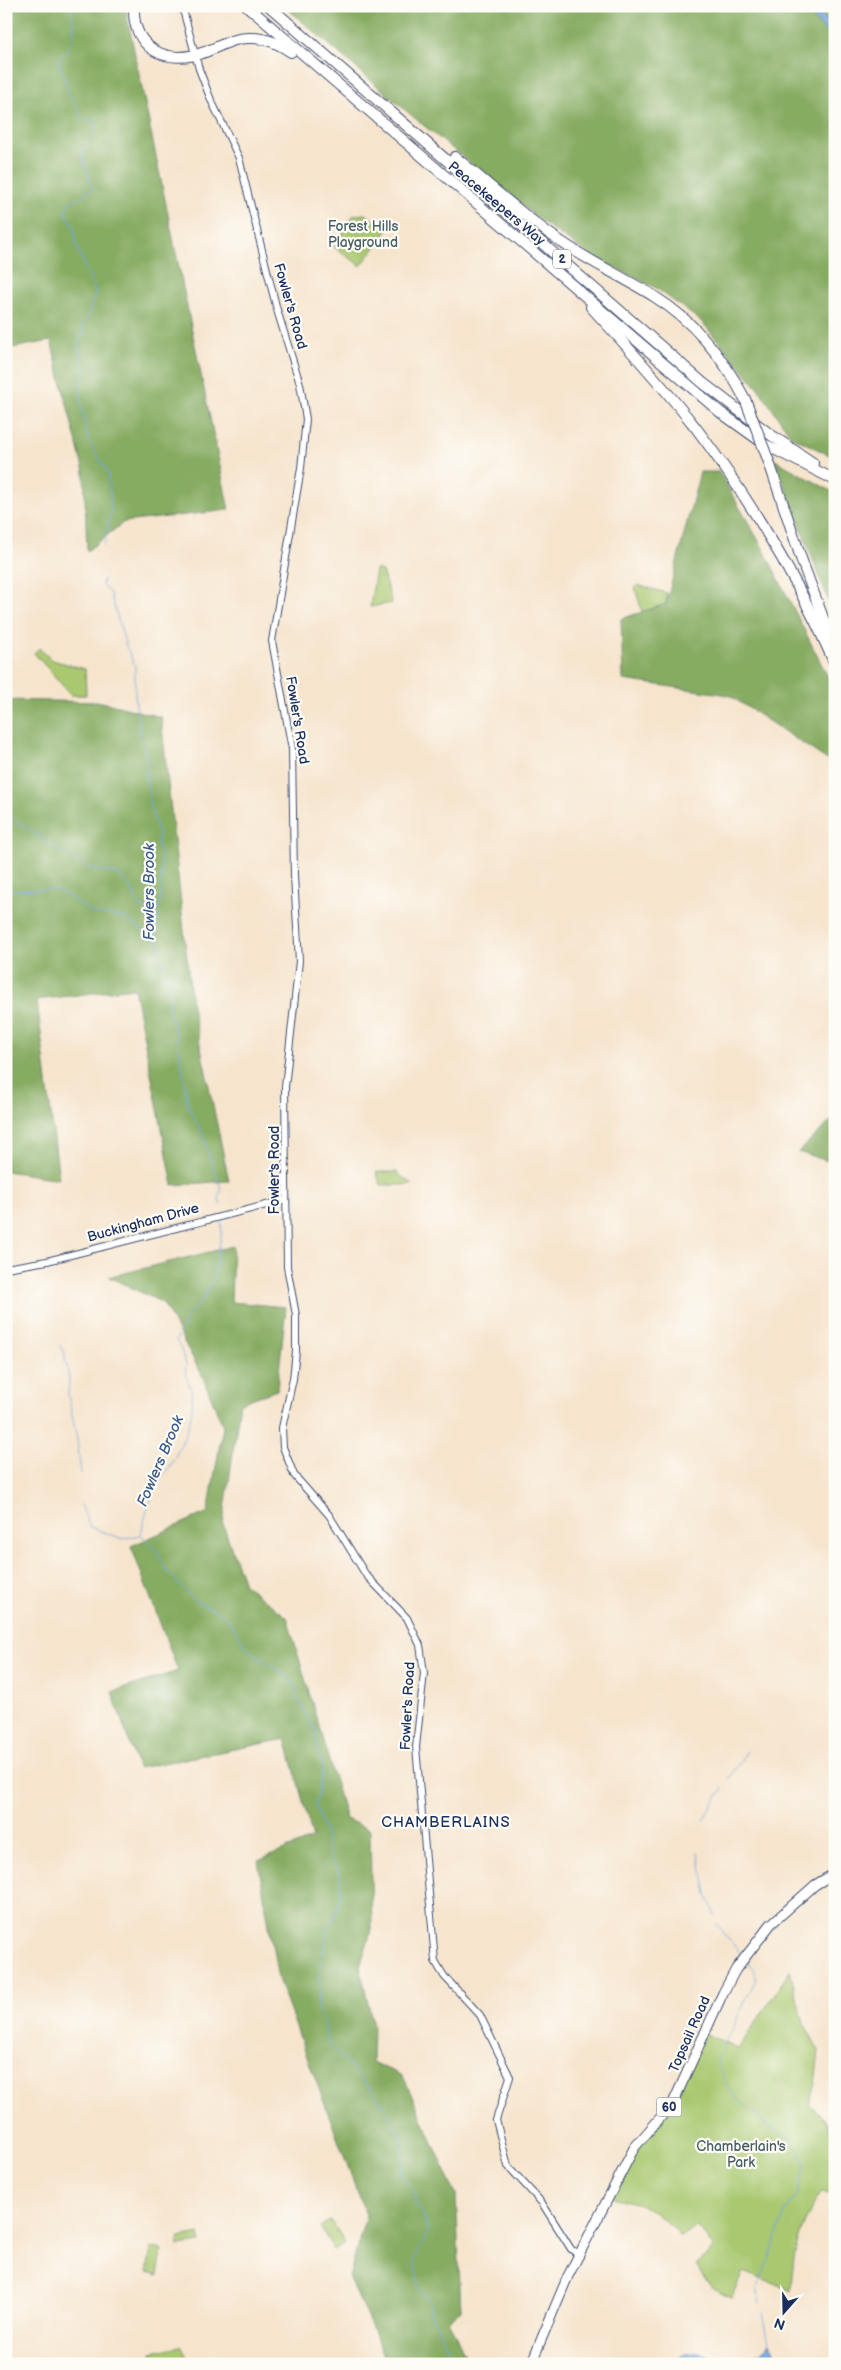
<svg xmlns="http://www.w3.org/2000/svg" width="841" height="2370" viewBox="0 0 841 2370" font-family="'Balsamiq Sans',sans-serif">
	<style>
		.green { fill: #a9c870; stroke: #627c67 }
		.forest { fill: #86ac62; stroke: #506e60 }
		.water { fill: #72a6de; stroke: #466a9e }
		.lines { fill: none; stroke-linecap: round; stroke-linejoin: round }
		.stream { stroke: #72a6de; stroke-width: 1 }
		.tertiary-casing { stroke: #3c4a6e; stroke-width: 8 }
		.primary-casing { stroke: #3c4a6e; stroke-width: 11 }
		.motorway-casing { stroke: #3c4a6e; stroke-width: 12 }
		.tertiary { stroke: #fff; stroke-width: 6 }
		.primary { stroke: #fff; stroke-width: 9 }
		.motorway { stroke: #fff; stroke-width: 10 }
		.motorway-bridge-casing { stroke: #3c4a6e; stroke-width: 12; stroke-linecap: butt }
		.motorway-bridge { stroke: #fff; stroke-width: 10 }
		.labels { text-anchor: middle; stroke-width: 4.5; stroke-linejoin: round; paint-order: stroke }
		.shield { fill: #fdfcf7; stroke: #5f6c8c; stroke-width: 1 }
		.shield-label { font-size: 12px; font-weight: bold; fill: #1b2f5e }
		.street-label { font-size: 14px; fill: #1b2f5e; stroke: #fdfcf7 }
		.park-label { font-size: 14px; fill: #465d63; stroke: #fdfcf7 }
		.water-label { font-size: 15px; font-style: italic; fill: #39598b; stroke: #fdfcf7 }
		.neighbourhood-label { font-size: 15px; letter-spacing: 1px; fill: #1b2f5e; stroke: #fdfcf7 }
	</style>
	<rect width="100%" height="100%" fill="#fdfcf7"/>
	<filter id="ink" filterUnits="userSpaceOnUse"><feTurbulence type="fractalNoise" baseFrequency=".02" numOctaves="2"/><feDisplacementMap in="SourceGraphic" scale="10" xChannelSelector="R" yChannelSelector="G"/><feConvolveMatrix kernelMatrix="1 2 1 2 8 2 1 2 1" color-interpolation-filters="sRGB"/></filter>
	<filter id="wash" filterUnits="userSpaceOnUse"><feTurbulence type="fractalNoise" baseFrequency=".0096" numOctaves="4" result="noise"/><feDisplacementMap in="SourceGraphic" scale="20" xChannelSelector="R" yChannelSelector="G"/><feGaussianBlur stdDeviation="1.12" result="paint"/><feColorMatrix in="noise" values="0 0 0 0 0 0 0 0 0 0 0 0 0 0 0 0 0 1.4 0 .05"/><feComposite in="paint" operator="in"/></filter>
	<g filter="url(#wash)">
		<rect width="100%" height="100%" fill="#f6e4cc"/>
		<g class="green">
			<path d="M 365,214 L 387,231 L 361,266 L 334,247 L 354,215 Z"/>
			<path d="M 376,569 L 382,571 L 392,603 L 370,607 Z"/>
			<path d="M 637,585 L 667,593 L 666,604 L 642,612 L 635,588 Z"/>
			<path d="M 39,648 L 52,660 L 85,669 L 86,695 L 71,695 L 34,653 Z"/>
			<path d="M 376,1172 L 397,1172 C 401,1179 408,1178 412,1185 L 381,1185 Z"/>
			<path d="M 790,1971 L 804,2023 L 819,2051 L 815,2084 L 809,2104 C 841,2130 835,2156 835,2193 L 821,2192 C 799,2229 793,2249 791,2291 L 743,2272 L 732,2297 C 712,2289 706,2284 696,2265 L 714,2248 L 697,2226 L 680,2237 C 658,2208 643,2205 609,2196 L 634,2148 L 673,2103 L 704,2033 L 738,2049 Z"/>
			<path d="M 331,2220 L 345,2243 L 334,2250 L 320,2227 Z"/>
			<path d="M 200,2234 L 201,2243 L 179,2246 L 178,2238 Z"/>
			<path d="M 151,2248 L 162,2251 L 158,2275 L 147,2272 Z"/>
			<path d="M 181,2346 L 191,2364 L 153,2364 L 152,2352 Z"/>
		</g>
		<g class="forest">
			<path d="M 6,6 L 125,6 L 229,510 L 124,522 L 87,551 L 84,472 L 51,341 L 6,349 Z"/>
			<path d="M 284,6 L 835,6 L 835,458 L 791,436 L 758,388 L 702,322 L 656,288 L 591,256 L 545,224 L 417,120 Z"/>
			<path d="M 775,460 L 835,493 L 835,618 Z"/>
			<path d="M 700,472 L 719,472 L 763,548 L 835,691 L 835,765 L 729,695 L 623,680 L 621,619 L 666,604 Z"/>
			<path d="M 6,700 L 102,702 L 161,717 L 192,1006 L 229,1181 L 173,1185 L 134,988 L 37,1000 L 59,1179 L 6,1171 Z"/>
			<path d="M 835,1117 L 835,1163 L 798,1152 Z"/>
			<path d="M 233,1246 L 231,1302 L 286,1307 L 277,1390 L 240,1403 L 223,1524 L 244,1584 L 287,1617 L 346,1819 L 370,1830 L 372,1929 L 360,1966 L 373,2025 L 372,2062 L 403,2076 L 456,2194 L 461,2310 L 448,2320 L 470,2364 L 388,2364 L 349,2277 L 366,2215 L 278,1979 L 258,1861 L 313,1838 L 286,1739 L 138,1768 L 112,1692 L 178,1671 L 131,1546 L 208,1512 L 223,1426 L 201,1373 L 163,1303 L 109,1277 Z"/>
		</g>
		<g class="water">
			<path d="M 803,6 L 812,6 L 835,29 L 835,60 L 832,38 Z"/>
			<path d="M 769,2343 L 779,2364 L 670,2364 L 684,2354 L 701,2352 C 715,2362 725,2363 741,2361 L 744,2357 L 761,2353 Z"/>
		</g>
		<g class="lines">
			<g class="stream">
				<path d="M 69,6 C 77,28 76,43 58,59 L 68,88 L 68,96 L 73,100 L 82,119 L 96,122 C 100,138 84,139 82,152 C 81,159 92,179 92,190 L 69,203 L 65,212 L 74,226 L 76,245 L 96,292 L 87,319 L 81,325 L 84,332 L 77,345 L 86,372 L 81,385 L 80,399 L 88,440 L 108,473 L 111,510 L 104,546"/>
				<path d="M 103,579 L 102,586 L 110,593 L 126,646 L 135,666 L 135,697 L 140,733 L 147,759 L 146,774 L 151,810 L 159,836 L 157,843 L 161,856 L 161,898 L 157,911 L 158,919 L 156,933 L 169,992 L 169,1013 L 177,1036 L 188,1105 L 204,1137 L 209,1156 L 221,1188 L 219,1200 L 221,1205"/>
				<path d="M 6,809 L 17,822 L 39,835 L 62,853 L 88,868 L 118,874 L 128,884 L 141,908 L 156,911"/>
				<path d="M 6,890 L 52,889 L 66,894 L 86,909 L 94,913 L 125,918 L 145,932 L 156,933"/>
				<path d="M 60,1346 L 64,1352 L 69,1378 L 68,1395 L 77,1439 L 81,1473"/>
				<path d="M 81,1505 L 90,1527 L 123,1539 L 140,1535"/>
				<path d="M 141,1534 C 145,1515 155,1480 170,1467 C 181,1444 195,1420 192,1394 C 190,1382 183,1376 186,1364 C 182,1356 182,1348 176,1341 L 188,1316 L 204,1298 L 213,1278 L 222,1231 L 221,1221"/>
				<path d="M 141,1535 L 154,1547 L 168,1573 L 194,1600 L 215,1610 L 229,1619 L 247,1649 L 290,1679 L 297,1690 L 296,1696 L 317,1733 L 316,1742 L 323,1770 L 315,1805 L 325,1833 L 328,1852 L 340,1875 L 341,1896 L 336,1914 L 327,1930 L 319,1980 L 320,1988 L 317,2009 L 324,2023 L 329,2044 L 379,2098 L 398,2131 L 404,2148 L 402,2174 L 416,2197 L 415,2203 C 435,2234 426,2234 413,2263 L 418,2272 L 418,2286 L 430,2302 L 431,2314 L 447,2347 L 463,2364"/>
				<path d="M 729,1779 L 747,1751"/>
				<path d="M 703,1820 L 723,1788"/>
				<path d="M 698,1852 L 708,1898 L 715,1915"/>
				<path d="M 717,1924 L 740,1953"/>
				<path d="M 747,1961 L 755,1970 L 756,1979 L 736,2020 L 734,2027 L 716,2059 L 727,2085 L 736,2099 L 756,2114 L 762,2123 L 785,2136 L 796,2146 L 805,2160 L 803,2174 L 797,2193 L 785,2213 L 768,2262 L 757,2288 L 760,2303"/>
				<path d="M 763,2312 L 769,2343"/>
			</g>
		</g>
	</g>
	<g filter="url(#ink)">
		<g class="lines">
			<g class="tertiary-casing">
				<g id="tertiary">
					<path d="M 182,6 L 199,69 L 211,100 L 239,158 L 277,310 L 300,384 L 306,419 L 301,468 L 272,641 L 292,749 L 294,876 L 299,961 L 285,1087 L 287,1267 L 296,1315 L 296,1351 L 293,1379 L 282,1428 L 283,1447 L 294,1475 L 329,1515 L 366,1575 L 407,1618 L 420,1645 L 424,1673 L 416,1747 L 435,1961 L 444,1976 L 480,2015 L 510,2077 L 496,2120 L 508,2166 L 542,2203 L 571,2249 L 580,2256"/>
					<path d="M 6,1268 L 47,1261 L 286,1200"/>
				</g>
			</g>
			<g class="primary-casing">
				<path id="primary" d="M 531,2364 L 568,2276 L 634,2148 L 673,2103 L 723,1993 L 736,1969 L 771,1924 L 815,1885 L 835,1873"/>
			</g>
			<g class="motorway-casing">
				<g id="motorway">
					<path d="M 134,6 C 132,49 166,66 205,52 C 219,47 232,38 248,38 C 264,37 279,43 291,52"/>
					<path d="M 247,6 L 720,412 L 766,445 L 835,480"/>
					<path d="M 269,6 L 703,383 L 771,435 L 813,463"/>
					<path d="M 455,157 C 491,186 525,218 563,243 C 592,263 625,278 655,297 C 695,322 723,357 745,399"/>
					<path d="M 591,307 C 627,346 663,386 696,428 C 750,500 799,581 835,664"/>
					<path d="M 769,462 L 803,564 L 835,650"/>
				</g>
			</g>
			<use href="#tertiary" class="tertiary"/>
			<use href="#primary" class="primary"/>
			<use href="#motorway" class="motorway"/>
			<g class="motorway-bridge-casing">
				<path id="motorway-bridge" d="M 745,399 L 769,462"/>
			</g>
			<use href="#motorway-bridge" class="motorway-bridge"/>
		</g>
	</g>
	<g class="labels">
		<g class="shield">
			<rect x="553" y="249.5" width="18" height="19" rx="4"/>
			<rect x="656.5" y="2097.5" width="25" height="19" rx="4"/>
		</g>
		<g class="shield-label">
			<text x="562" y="263">2</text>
			<text x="669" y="2111">60</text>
		</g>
		<g class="street-label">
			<text transform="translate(497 203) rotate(40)" y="5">Peacekeepers Way</text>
			<text transform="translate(291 306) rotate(74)" y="5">Fowler's Road</text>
			<text transform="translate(298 720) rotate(81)" y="5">Fowler's Road</text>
			<text transform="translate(274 1170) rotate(-90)" y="5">Fowler's Road</text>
			<text transform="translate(143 1222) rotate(-15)" y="5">Buckingham Drive</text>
			<text transform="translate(407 1706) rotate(-87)" y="5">Fowler's Road</text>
			<text transform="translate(689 2034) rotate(-66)" y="5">Topsail Road</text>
		</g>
		<g class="park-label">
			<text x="363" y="231">Forest Hills<tspan x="363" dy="16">Playground</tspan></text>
			<text x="741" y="2151">Chamberlain's<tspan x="741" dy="16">Park</tspan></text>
		</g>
		<g class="water-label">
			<text transform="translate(149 892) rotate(-90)" y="5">Fowlers Brook</text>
			<text transform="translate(160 1461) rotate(-67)" y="5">Fowlers Brook</text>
		</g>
		<g class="neighbourhood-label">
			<text x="446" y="1827">CHAMBERLAINS</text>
		</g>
	</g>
	<rect width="841" height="2370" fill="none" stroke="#fdfcf7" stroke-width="25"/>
	<g transform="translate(784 2312) rotate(200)" stroke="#fdfcf7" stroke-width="4" paint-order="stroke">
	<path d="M0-4L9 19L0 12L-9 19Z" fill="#1b2f5e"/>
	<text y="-8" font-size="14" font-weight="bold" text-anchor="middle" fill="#1b2f5e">N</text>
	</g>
</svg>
